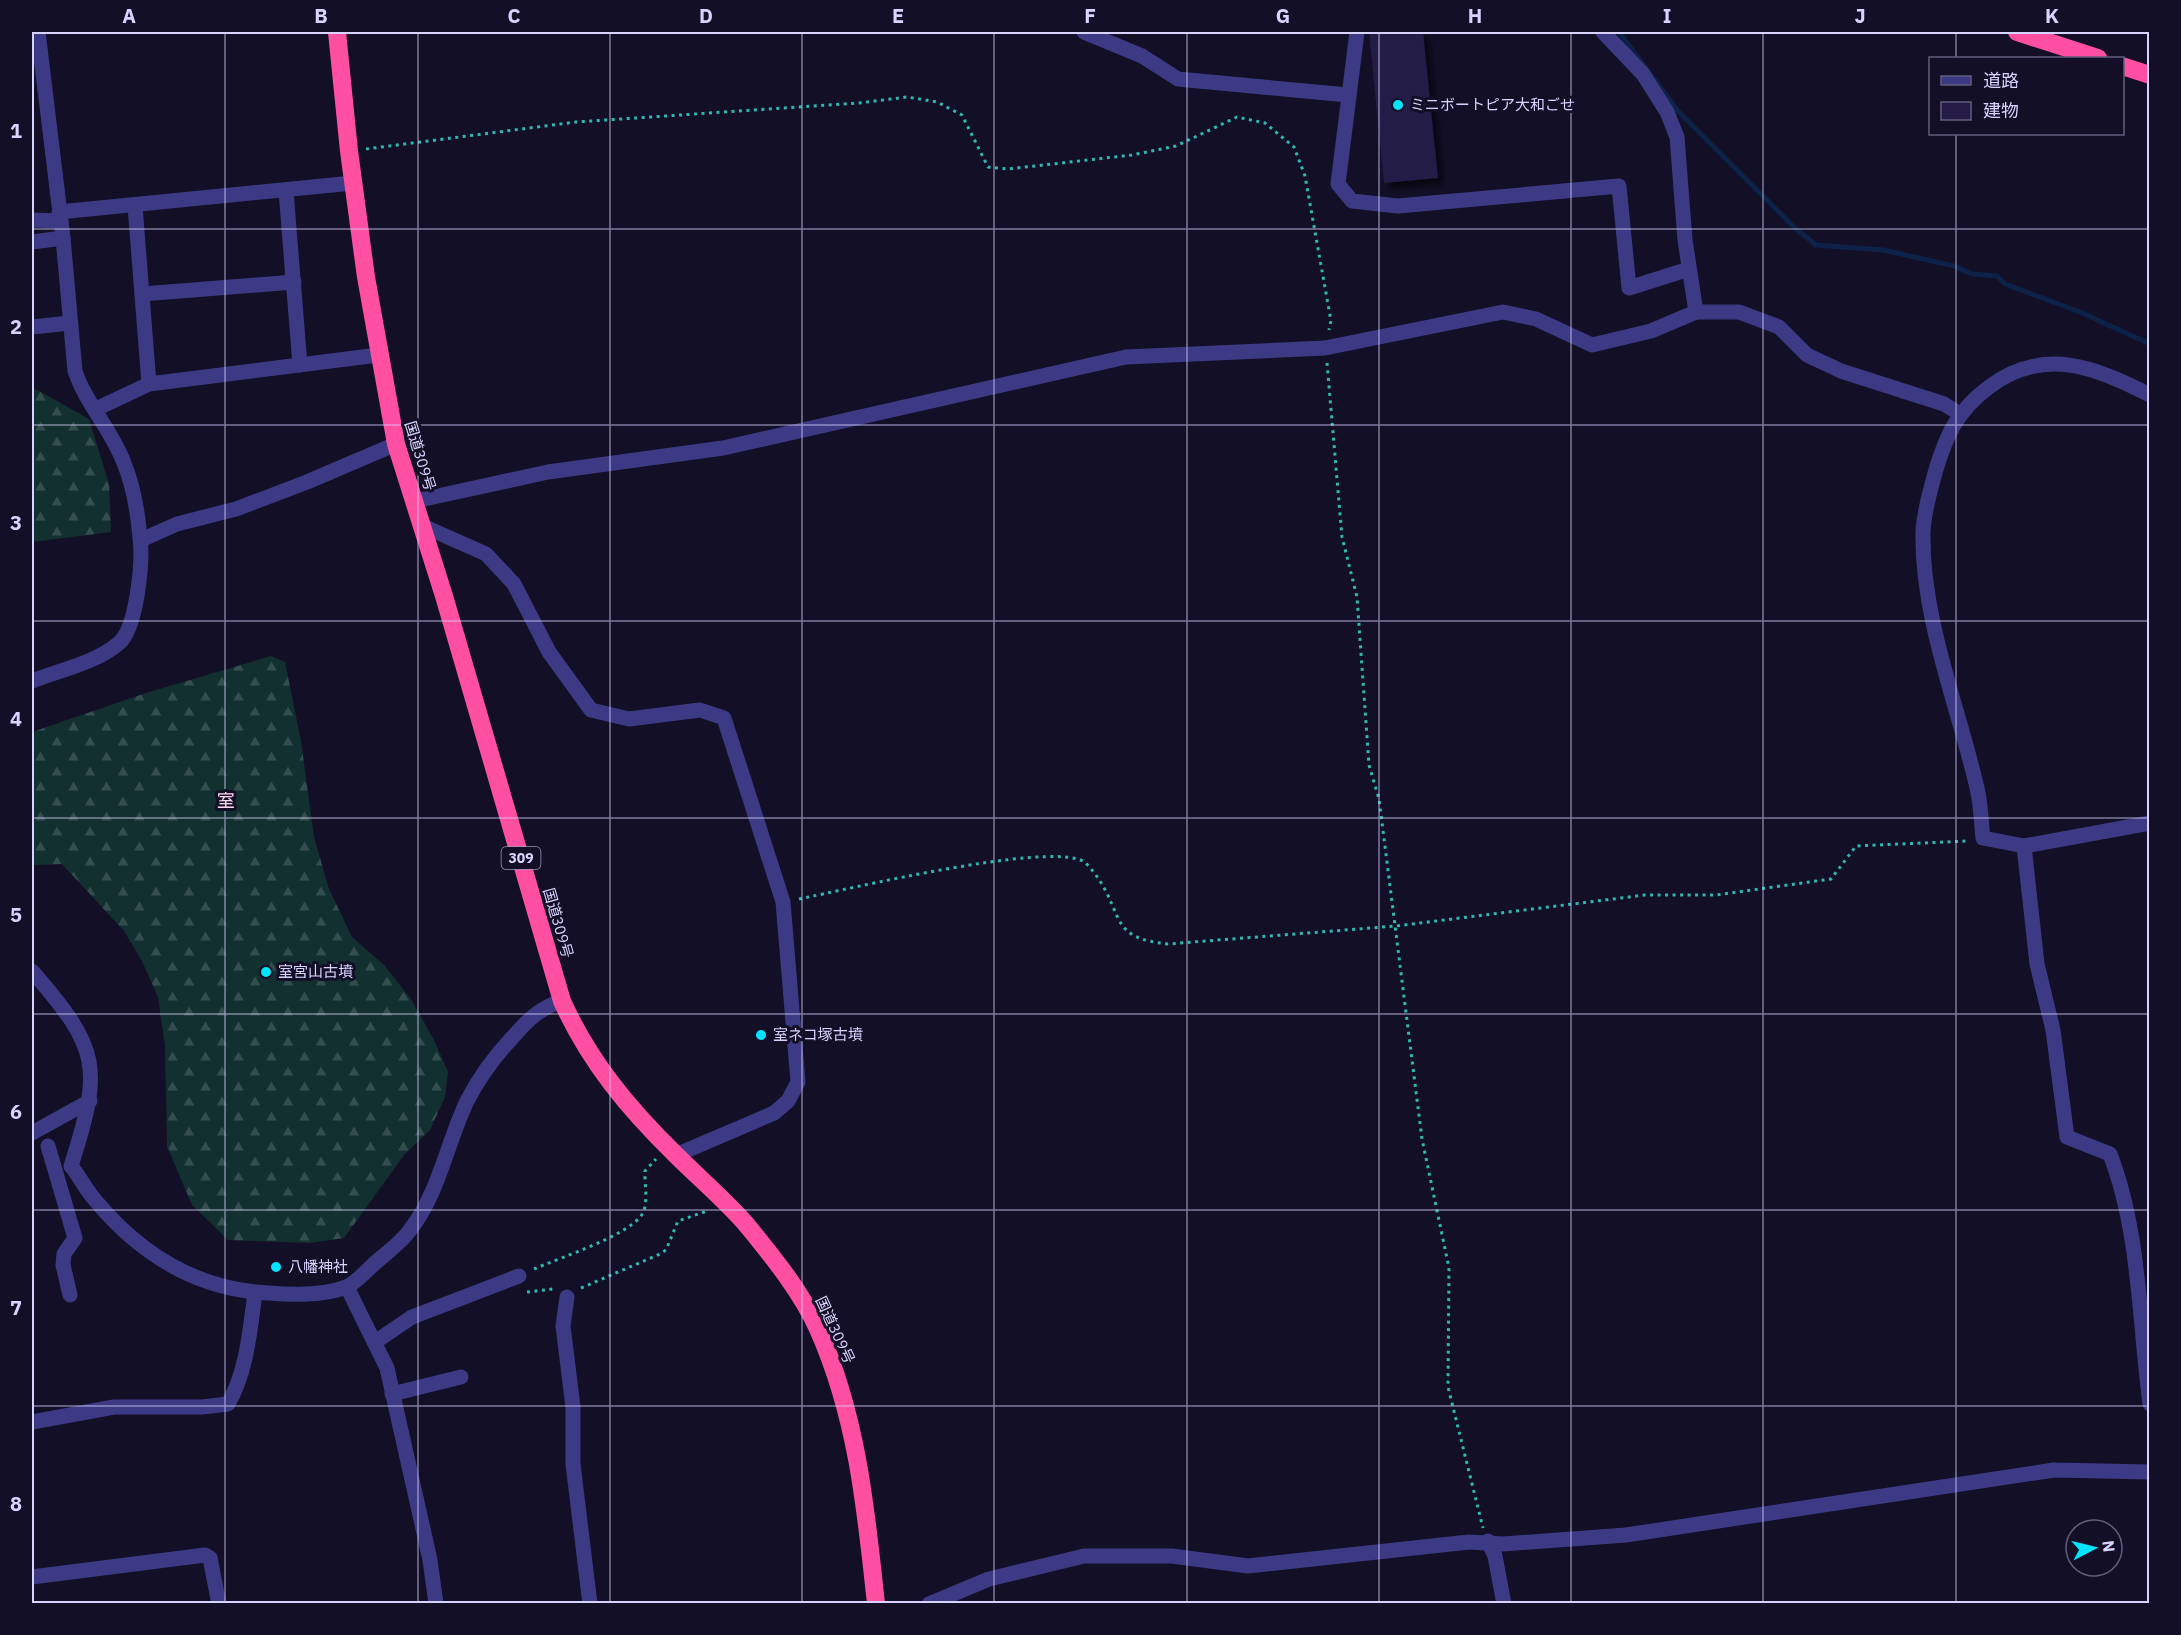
<svg xmlns="http://www.w3.org/2000/svg" width="2181" height="1635" viewBox="0 0 2181 1635" font-family="'IBM Plex Sans','Noto Sans JP',sans-serif">
	<style>
		.forest { fill: url(#forest-firs) }
		.lines { fill: none; stroke-linecap: round; stroke-linejoin: round }
		.stream { stroke: #0c2248; stroke-width: 5 }
		.building { fill: #241b47; filter: url(#shadow) }
		.path { stroke: #2fb8b0; stroke-width: 3; stroke-dasharray: 3 4.5; stroke-linecap: butt }
		.minor { stroke: #3d3a85; stroke-width: 15 }
		.highway { stroke: #ff4fa3; stroke-width: 18 }
		.grid { fill: none; stroke: #d9d4ff; stroke-width: 1.5; stroke-opacity: 0.55 }
		.poi-dot { fill: #00e5ff; stroke: #130f26; stroke-width: 2 }
		.labels { text-anchor: middle; stroke-width: 6; stroke-linejoin: round; paint-order: stroke }
		.shield { fill: #130f26; stroke: #9e99be; stroke-width: 1.5 }
		.shield-label { font-size: 14px; font-weight: bold; fill: #d9d4ff }
		.poi-label { font-size: 15px; fill: #d9d4ff; stroke: #130f26; text-anchor: start }
		.street-label { font-size: 15px; fill: #d9d4ff; stroke: #130f26 }
		.quarter-label { font-size: 18px; fill: #ffd6f0; stroke: #130f26 }
		.neatline { fill: none; stroke: #d9d4ff; stroke-width: 2 }
		.grid-label { font-size: 20px; text-anchor: middle; font-weight: bold; fill: #d9d4ff }
	</style>
	<defs>
		<pattern id="forest-firs" width="22" height="20" patternUnits="userSpaceOnUse" patternTransform="scale(1.5)"><rect width="22" height="20" fill="#12302f"/><path d="M5 1l3.5 6h-7zM16 11l3.5 6h-7z" fill="#344d4e"/></pattern>
		<filter id="shadow"><feDropShadow dx="5.5" dy="5.5" stdDeviation="3" flood-color="#0009"/></filter>
	</defs>
	<rect width="100%" height="100%" fill="#130f26"/>
	<g class="forest">
		<path d="M 32,387 L 89,419 L 109,484 L 111,532 L 32,542 Z"/>
		<path d="M 271,656 L 285,662 L 301,741 L 314,837 L 329,889 L 352,937 L 384,965 L 411,999 L 434,1040 L 448,1072 L 445,1097 L 430,1130 L 405,1154 L 344,1238 L 310,1243 L 228,1240 L 192,1205 L 167,1146 L 165,1046 L 158,997 L 142,961 L 124,931 L 62,864 L 32,865 L 32,732 L 146,693 Z"/>
	</g>
	<g class="lines">
		<path class="stream" d="M 1619,32 L 1678,111 L 1796,229 L 1816,245 L 1883,250 L 1954,266 L 1972,274 L 1997,276 L 2005,284 L 2080,312 L 2150,344"/>
	</g>
	<path class="building" d="M 1369,32 L 1423,32 L 1438,178 L 1384,183 Z"/>
	<g class="lines">
		<g class="path">
			<path d="M 366,149 L 576,122 L 859,103 L 907,97 L 937,102 L 962,115 L 988,167 L 1008,169 L 1132,155 L 1176,146 L 1237,117 L 1265,123 L 1294,147 L 1305,176 L 1331,321 L 1329,330"/>
			<path d="M 1327,363 L 1342,537 L 1357,597 L 1369,765 L 1379,799 L 1422,1139 L 1449,1268 L 1448,1387 L 1483,1528"/>
			<path d="M 799,899 C 849,889 1045,842 1083,861 C 1088,864 1094,873 1098,878 C 1124,917 1110,938 1168,944 L 1396,926 L 1645,895 L 1716,895 L 1831,879 L 1856,846 L 1967,841"/>
			<path d="M 534,1269 C 559,1258 624,1237 640,1217 C 650,1206 644,1184 645,1171 L 656,1159"/>
			<path d="M 581,1288 L 660,1254 L 666,1250 L 678,1221 L 707,1211"/>
			<path d="M 527,1292 L 553,1289"/>
		</g>
		<g class="minor">
			<path d="M 1084,32 L 1142,56 L 1178,79 L 1348,95"/>
			<path d="M 1357,32 L 1338,184 L 1352,201 L 1398,206 L 1619,186 L 1629,288 L 1689,269"/>
			<path d="M 1603,32 L 1643,74 L 1667,112 L 1677,137 L 1685,240 L 1696,312"/>
			<path d="M 286,191 L 300,365"/>
			<path d="M 135,206 L 149,384"/>
			<path d="M 59,212 L 353,183"/>
			<path d="M 32,220 L 61,221"/>
			<path d="M 32,242 L 63,238"/>
			<path d="M 142,294 L 294,282"/>
			<path d="M 32,327 L 70,323"/>
			<path d="M 2150,395 C 2095,367 2044,346 1989,387 C 1957,411 1946,435 1935,473 C 1930,491 1924,512 1923,531 C 1921,617 1958,705 1977,788 C 1981,804 1981,821 1983,838 L 2024,846 L 2150,823"/>
			<path d="M 96,409 L 149,384 L 378,355"/>
			<path d="M 415,501 L 548,472 L 723,448 L 1126,357 L 1325,348 L 1503,312 L 1536,319 L 1592,345 L 1651,331 L 1696,312 L 1739,312 L 1779,327 L 1807,355 L 1841,371 L 1944,404 L 1960,414"/>
			<path d="M 423,526 L 486,554 L 514,584 L 549,652 L 591,710 L 629,719 L 700,710 L 724,718 L 783,902 L 798,1082 L 788,1101 L 774,1113 L 676,1155"/>
			<path d="M 141,540 L 177,524 L 236,509 L 307,482 L 396,444"/>
			<path d="M 32,681 C 60,670 96,663 119,643 C 137,628 143,561 140,538 C 138,514 133,485 124,463 C 112,430 86,404 75,371 L 63,238 L 38,32"/>
			<path d="M 2024,846 L 2037,964 L 2053,1030 L 2067,1137 L 2110,1154 C 2140,1232 2139,1321 2150,1404"/>
			<path d="M 32,971 C 101,1050 102,1068 71,1166 C 80,1177 86,1190 95,1200 C 140,1254 197,1290 269,1293 C 293,1295 323,1296 346,1287 C 356,1283 366,1271 374,1264 C 386,1253 401,1243 410,1230 C 439,1193 447,1143 467,1101 C 479,1078 494,1057 512,1038 C 527,1021 539,1008 562,1001"/>
			<path d="M 32,1133 L 90,1101"/>
			<path d="M 48,1146 L 75,1238 L 64,1254 L 63,1265 L 70,1295"/>
			<path d="M 347,1287 L 387,1368 L 430,1560 L 436,1604"/>
			<path d="M 567,1297 L 563,1326 L 573,1407 L 573,1464 L 590,1604"/>
			<path d="M 375,1342 L 412,1317 L 519,1276"/>
			<path d="M 392,1394 L 461,1377"/>
			<path d="M 32,1422 L 114,1407 L 202,1407 L 228,1404 C 247,1372 250,1329 255,1293"/>
			<path d="M 1488,1541 L 1495,1556 L 1504,1604"/>
			<path d="M 32,1577 L 205,1555 L 210,1558 L 219,1604"/>
			<path d="M 929,1604 L 989,1579 L 1084,1556 L 1172,1556 L 1248,1566 L 1469,1542 L 1503,1544 L 1626,1535 L 2054,1470 L 2150,1472"/>
		</g>
		<g class="highway">
			<path d="M 337,32 L 349,151 L 366,277 L 396,444 L 444,596 L 562,1001 C 589,1061 628,1108 675,1154 C 698,1177 724,1199 746,1224 C 772,1256 801,1291 818,1329 C 857,1416 866,1509 876,1604"/>
			<path d="M 2017,32 L 2098,58"/>
			<path d="M 2122,66 L 2150,75"/>
		</g>
	</g>
	<path class="grid" d="M 225,32 L 225,1604M 418,32 L 418,1604M 610,32 L 610,1604M 802,32 L 802,1604M 994,32 L 994,1604M 1187,32 L 1187,1604M 1379,32 L 1379,1604M 1571,32 L 1571,1604M 1763,32 L 1763,1604M 1956,32 L 1956,58M 1956,134 L 1956,1604M 32,229 L 2150,229M 32,425 L 2150,425M 32,621 L 2150,621M 32,818 L 2150,818M 32,1014 L 2150,1014M 32,1210 L 2150,1210M 32,1406 L 2150,1406"/>
	<g class="poi-dot">
		<circle cx="1398" cy="105" r="6"/>
		<circle cx="266" cy="972" r="6"/>
		<circle cx="761" cy="1035" r="6"/>
		<circle cx="276" cy="1267" r="6"/>
	</g>
	<g class="labels">
		<rect class="shield" x="501.5" y="847" width="39" height="22" rx="4.5"/>
		<g class="shield-label">
			<text x="521" y="863">309</text>
		</g>
		<g class="poi-label">
			<text x="1410" y="110">ミニボートピア大和ごせ</text>
			<text x="278" y="977">室宮山古墳</text>
			<text x="773" y="1040">室ネコ塚古墳</text>
			<text x="288" y="1272">八幡神社</text>
		</g>
		<g class="street-label">
			<text transform="translate(420 456) rotate(73)" y="5">国道309号</text>
			<text transform="translate(558 923) rotate(74)" y="5">国道309号</text>
			<text transform="translate(835 1330) rotate(65)" y="5">国道309号</text>
		</g>
		<g class="quarter-label">
			<text x="226" y="807">室</text>
		</g>
	</g>
	<rect width="2181" height="1635" fill="none" stroke="#130f26" stroke-width="66"/>
	<rect x="1929" y="57" width="195" height="78" fill="#130f26" stroke="#625e7d" stroke-width="1.5"/>
	<rect x="1941" y="76" width="30" height="9" fill="#3d3a85" stroke="#625e7d" stroke-width="1.5"/>
	<text x="1983" y="87" font-size="18" fill="#d9d4ff">道路</text>
	<rect x="1941" y="102" width="30" height="18" fill="#241b47" stroke="#625e7d" stroke-width="1.5"/>
	<text x="1983" y="117" font-size="18" fill="#d9d4ff">建物</text>
	<g transform="translate(2094 1548) rotate(83)"><circle r="28" fill="#130f26" stroke="#625e7d" stroke-width="1.5"/>
	<path d="M0-4.5L10 22L0 15L-10 22Z" fill="#00e5ff"/>
	<text y="-9" font-size="16" font-weight="bold" text-anchor="middle" fill="#d9d4ff">N</text>
	</g>
	<rect x="33" y="33" width="2115" height="1569" class="neatline"/>
	<g class="grid-label">
		<text x="129" y="23">A</text>
		<text x="321" y="23">B</text>
		<text x="514" y="23">C</text>
		<text x="706" y="23">D</text>
		<text x="898" y="23">E</text>
		<text x="1090" y="23">F</text>
		<text x="1283" y="23">G</text>
		<text x="1475" y="23">H</text>
		<text x="1667" y="23">I</text>
		<text x="1860" y="23">J</text>
		<text x="2052" y="23">K</text>
		<text x="16" y="138">1</text>
		<text x="16" y="334">2</text>
		<text x="16" y="530">3</text>
		<text x="16" y="726">4</text>
		<text x="16" y="922">5</text>
		<text x="16" y="1119">6</text>
		<text x="16" y="1315">7</text>
		<text x="16" y="1511">8</text>
	</g>
</svg>
